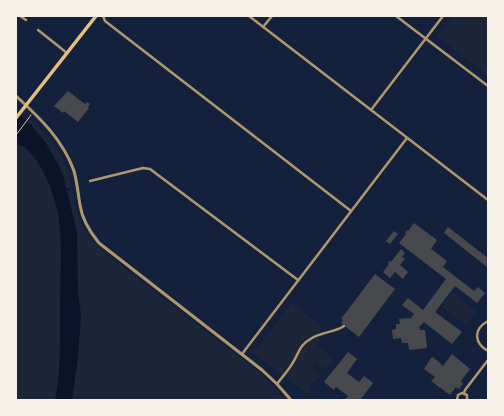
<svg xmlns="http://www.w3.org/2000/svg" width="504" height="416" viewBox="0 0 504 416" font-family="'Crimson Pro',serif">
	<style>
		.green { fill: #1d2539 }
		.water { fill: #0b132b }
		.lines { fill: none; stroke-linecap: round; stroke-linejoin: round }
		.stream { stroke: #0b132b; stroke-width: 1.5 }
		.building { fill: #48494c }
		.path { stroke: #e5c07b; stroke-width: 1 }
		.minor { stroke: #b1986c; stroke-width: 2.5 }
		.tertiary { stroke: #b1986c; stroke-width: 3 }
		.primary { stroke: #e5c07b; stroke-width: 3.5 }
	</style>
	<rect width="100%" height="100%" fill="#14213d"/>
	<g class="green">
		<path d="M 453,16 L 488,16 L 488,75 L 437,36 Z"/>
		<path d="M 32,120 C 50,135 66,158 71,182 C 74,195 74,208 80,221 C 86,236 98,248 111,258 L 260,373 L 272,384 L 286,400 L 16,400 L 16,137 L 29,121 Z"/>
		<path d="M 453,293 L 477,312 L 466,325 L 442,307 Z"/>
		<path d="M 292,303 L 323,327 L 317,335 L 321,341 L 317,345 L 334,360 L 326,369 L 315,362 L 312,367 L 321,376 L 317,381 L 310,384 L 310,391 L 307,394 L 253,353 Z"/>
	</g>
	<path class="water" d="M 16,112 L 29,123 L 46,143 L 58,164 L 63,175 L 77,232 L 78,290 L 81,315 L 78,357 L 72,400 L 55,400 C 61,370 60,340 60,309 C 60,278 63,245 58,214 C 54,194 39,149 16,144 Z"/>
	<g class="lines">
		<path class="stream" d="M 64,190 L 70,189"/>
	</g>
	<g class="building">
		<path d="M 68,91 L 85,104 L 87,102 L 90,104 L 88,107 L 89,108 L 78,122 L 64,111 L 63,113 L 54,106 Z"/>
		<path d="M 414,223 L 437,240 L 431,249 L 447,261 L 443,267 L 474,291 L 478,287 L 485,293 L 477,303 L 455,286 L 435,312 L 462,332 L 452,344 L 424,322 L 419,327 L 420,330 L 425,330 L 427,348 L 409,350 L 408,343 L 402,343 L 401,338 L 393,339 L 392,330 L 396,329 L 396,324 L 400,324 L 399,319 L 410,318 L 410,319 L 414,314 L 402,305 L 408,298 L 423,310 L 446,279 L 399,243 L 406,234 L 405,233 L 407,230 L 408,231 Z"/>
		<path d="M 448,227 L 488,258 L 487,267 L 444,233 Z"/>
		<path d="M 394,231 L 398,234 L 390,244 L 386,241 Z"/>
		<path d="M 401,249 L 405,253 L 402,257 L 405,259 L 400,265 L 408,272 L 403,279 L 395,272 L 390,278 L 383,272 L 389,264 L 388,263 L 389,261 L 391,262 Z"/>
		<path d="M 375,274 L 395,289 L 359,337 L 341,323 L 343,320 L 341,319 Z"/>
		<path d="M 348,352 L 357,359 L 347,373 L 359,382 L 364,376 L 373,383 L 360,400 L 345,400 L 348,396 L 336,387 L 334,390 L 324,382 Z"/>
		<path d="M 452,354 L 470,369 L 461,381 L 463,384 L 459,389 L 456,387 L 450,395 L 431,381 L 435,377 L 424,369 L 431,358 L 433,357 L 443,366 Z"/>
	</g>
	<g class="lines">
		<path class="path" d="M 16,135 L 31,115"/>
		<g class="minor">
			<path d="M 20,16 L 26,20"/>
			<path d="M 103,16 L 105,21 L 351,211"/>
			<path d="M 249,16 L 488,200"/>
			<path d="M 396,16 L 488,86"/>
			<path d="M 263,27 L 272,16"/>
			<path d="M 38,30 L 67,53"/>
			<path d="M 371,110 L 443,16"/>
			<path d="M 90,181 L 143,168 L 150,169 L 298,280"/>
			<path d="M 488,321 C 473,329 474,343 488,351"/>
			<path d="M 242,354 L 407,138"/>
			<path d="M 277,384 C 282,377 288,371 292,364 C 300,352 298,346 312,338 C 322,332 336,332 344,326"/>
			<path d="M 464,393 L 465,390 L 488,360"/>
			<path d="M 457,400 L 458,395 L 462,393 L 467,395 L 467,400"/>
		</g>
		<path class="tertiary" d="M 16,96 C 40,118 63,140 74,171 C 77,182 78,193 80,205 C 82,219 90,232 99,243 L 262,370 L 277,384 L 291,400"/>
		<path class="primary" d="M 16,118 L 96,16"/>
	</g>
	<rect width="504" height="416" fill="none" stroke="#f6f1e7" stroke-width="34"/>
</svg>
